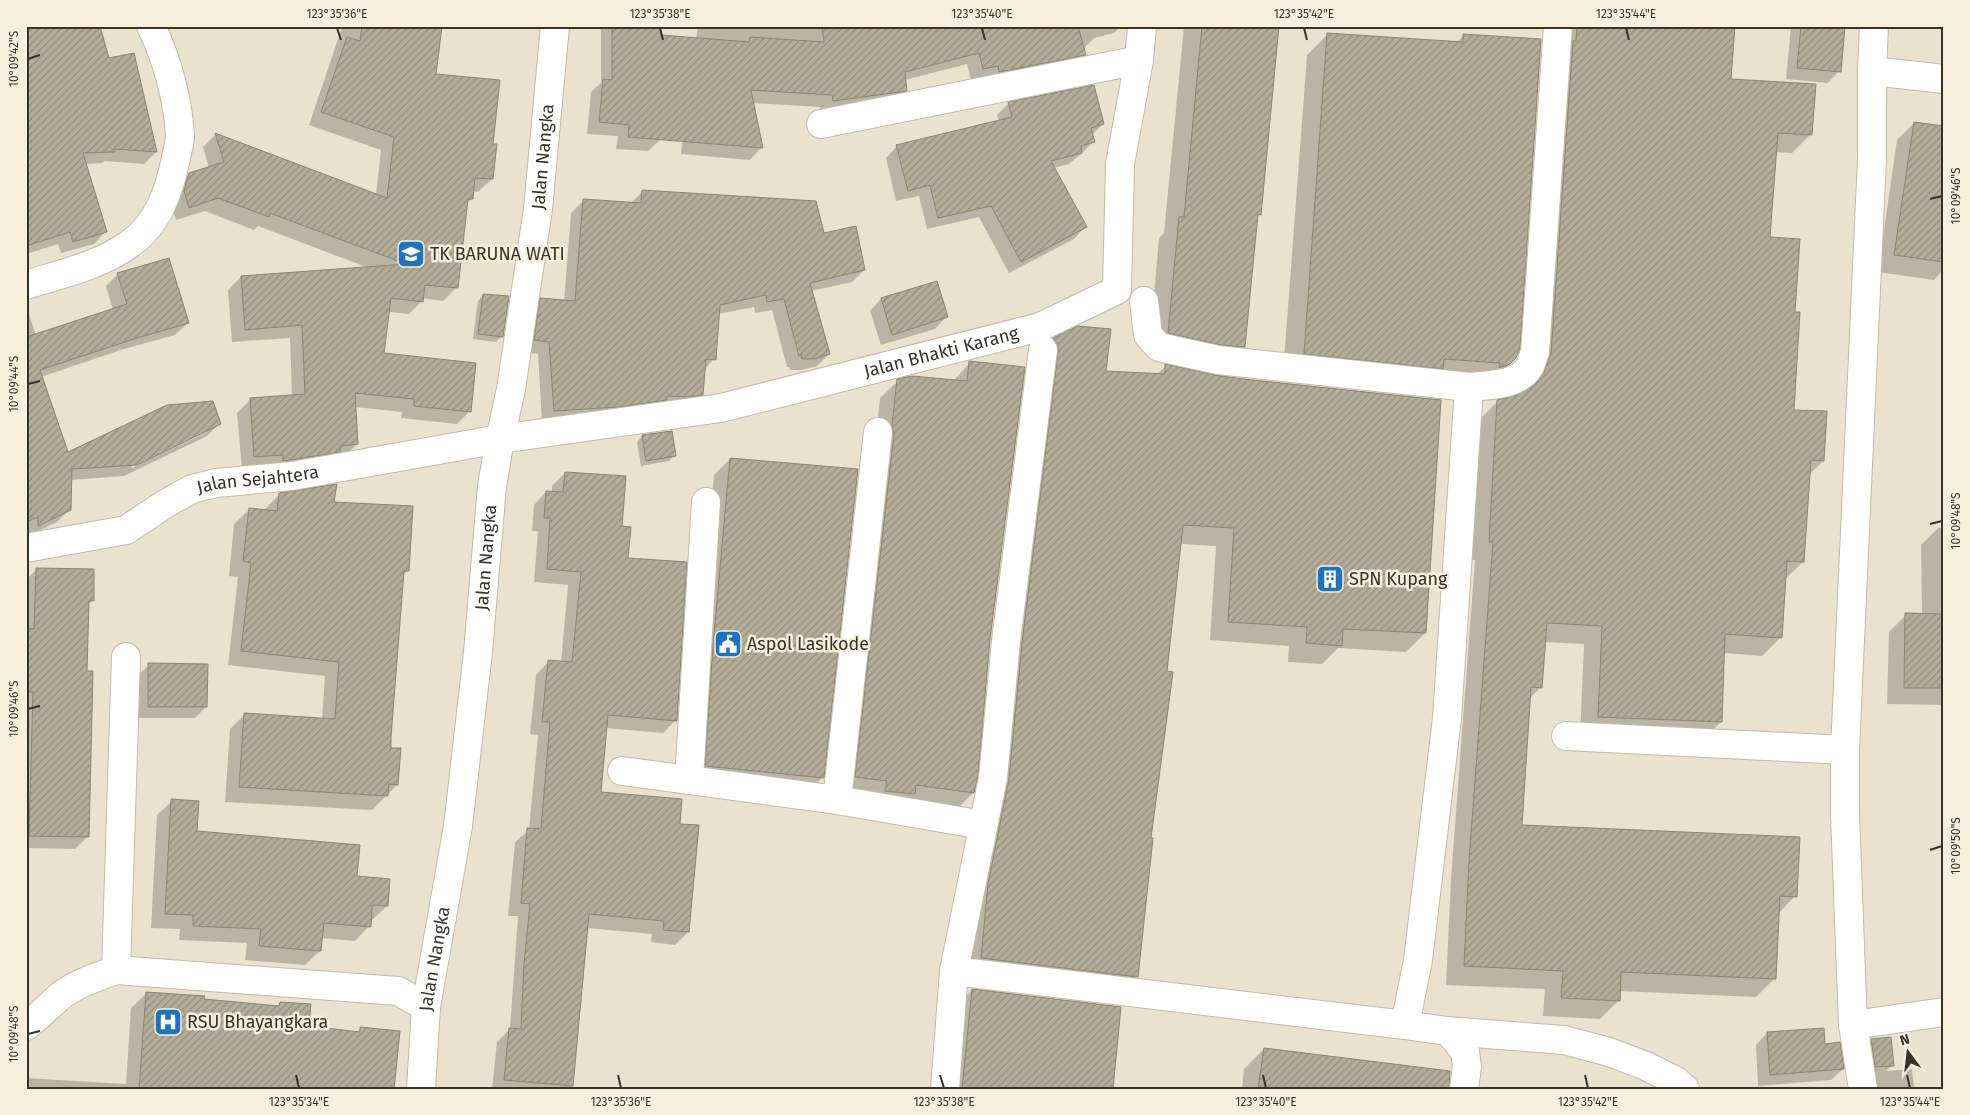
<svg xmlns="http://www.w3.org/2000/svg" width="1970" height="1115" viewBox="0 0 1970 1115" font-family="'Fira Sans',sans-serif">
	<style>
		.shadow { fill: #0003; fill-rule: evenodd }
		.building { fill: url(#building-hatch); stroke: #8b8471 }
		.lines { fill: none; stroke-linecap: round; stroke-linejoin: round }
		.minor-casing { stroke: #c2bba6; stroke-width: 30 }
		.minor { stroke: #fff; stroke-width: 28 }
		.ticks { fill: none; stroke: #36332a; stroke-width: 2 }
		.labels { text-anchor: middle; stroke-width: 5; stroke-linejoin: round; paint-order: stroke }
		.street-label { font-size: 18px; fill: #36332a; stroke: #f7efda }
		.poi-label { font-size: 18px; fill: #36332a; stroke: #f7efda; text-anchor: start }
		.neatline { fill: none; stroke: #36332a; stroke-width: 2 }
		.ticks-label { font-size: 12px; text-anchor: middle; fill: #36332a }
	</style>
	<defs>
		<pattern id="building-hatch" width="6" height="6" patternUnits="userSpaceOnUse" patternTransform="scale(1.25)"><rect width="6" height="6" fill="#b4ad98"/><path d="M-1 1l2-2M0 6l6-6M5 7l2-2" fill="none" stroke="#938d7c"/></pattern>
	</defs>
	<rect width="100%" height="100%" fill="#eae2cd"/>
	<g class="shadow">
		<path d="M 26,26 L 108,60 L 156,152 L 144,164 L 105,161 L 102,163 L 85,164 L 106,231 L 94,244 L 61,253 L 58,244 L 26,254 Z"/>
		<path d="M 331,26 L 441,26 L 435,75 L 492,145 L 492,179 L 478,192 L 473,191 L 472,199 L 466,204 L 456,288 L 443,301 L 422,298 L 422,301 L 409,314 L 388,312 L 382,354 L 470,411 L 457,424 L 401,418 L 402,412 L 355,407 L 357,444 L 344,457 L 242,469 L 237,413 L 250,400 L 292,396 L 290,338 L 232,342 L 228,290 L 241,277 L 369,268 L 258,226 L 254,230 L 205,211 L 176,220 L 171,204 L 176,188 L 189,174 L 209,168 L 203,147 L 216,134 L 376,196 L 381,150 L 309,125 L 342,27 Z"/>
		<path d="M 483,26 L 500,26 L 499,28 Z"/>
		<path d="M 601,26 L 659,26 L 660,140 L 648,151 L 616,149 L 618,136 L 587,134 L 591,92 L 601,83 Z"/>
		<path d="M 698,26 L 1121,26 L 1114,33 L 1094,38 L 1083,49 L 1084,54 L 1072,66 L 988,83 L 986,77 L 971,80 L 967,64 L 905,80 L 906,90 L 894,102 L 821,112 L 820,107 L 752,103 L 761,148 L 750,160 L 681,154 Z"/>
		<path d="M 1184,26 L 1278,26 L 1260,214 L 1256,218 L 1244,347 L 1224,367 L 1149,353 L 1159,238 L 1164,233 Z"/>
		<path d="M 1561,26 L 1733,26 L 1729,80 L 1811,134 L 1792,153 L 1775,152 L 1768,239 L 1794,313 L 1793,411 L 1823,461 L 1809,475 L 1803,562 L 1784,580 L 1781,637 L 1762,656 L 1723,653 L 1721,722 L 1702,740 L 1580,736 L 1584,644 L 1544,642 L 1541,687 L 1529,699 L 1521,826 L 1795,896 L 1778,914 L 1775,978 L 1756,997 L 1619,991 L 1619,1000 L 1600,1019 L 1543,1016 L 1545,989 L 1446,985 L 1451,879 L 1475,560 L 1471,560 L 1479,420 L 1498,401 L 1518,396 L 1526,391 L 1532,373 Z"/>
		<path d="M 1791,26 L 1843,26 L 1839,71 L 1828,83 L 1786,79 Z"/>
		<path d="M 1328,34 L 1456,43 L 1464,35 L 1513,361 L 1491,382 L 1283,374 L 1307,55 Z"/>
		<path d="M 1009,103 L 1103,124 L 1092,135 L 1093,142 L 1082,153 L 1069,164 L 1054,168 L 1085,227 L 1074,239 L 1009,273 L 979,217 L 927,229 L 919,196 L 896,201 L 886,158 L 897,146 L 999,121 L 997,115 Z"/>
		<path d="M 1914,123 L 1944,127 L 1944,269 L 1934,280 L 1878,272 L 1897,140 Z"/>
		<path d="M 642,192 L 823,235 L 864,270 L 852,282 L 811,291 L 829,354 L 817,366 L 801,370 L 790,370 L 789,367 L 787,367 L 772,310 L 755,313 L 754,307 L 718,314 L 714,359 L 704,370 L 702,394 L 690,406 L 542,422 L 538,354 L 523,352 L 529,312 L 541,300 L 564,302 L 571,213 L 583,201 L 630,204 Z"/>
		<path d="M 118,274 L 188,323 L 175,335 L 124,349 L 41,377 L 67,454 L 219,424 L 207,436 L 124,476 L 70,480 L 70,509 L 57,522 L 26,537 L 26,305 L 36,335 L 113,310 L 106,286 ZM 207,429 L 207,432 L 132,468 L 131,466 Z"/>
		<path d="M 936,282 L 946,317 L 935,329 L 881,345 L 870,311 L 881,299 Z"/>
		<path d="M 483,295 L 502,336 L 496,342 L 473,339 L 478,301 Z"/>
		<path d="M 1054,339 L 1104,372 L 1156,375 L 1166,366 L 1425,633 L 1406,652 L 1338,648 L 1322,664 L 1288,662 L 1289,646 L 1210,640 L 1216,546 L 1180,544 L 1136,977 L 1118,995 L 963,977 L 1036,358 Z"/>
		<path d="M 970,363 L 989,639 L 973,793 L 956,810 L 839,794 L 880,398 L 898,381 L 953,381 Z"/>
		<path d="M 642,436 L 675,455 L 669,461 L 641,466 L 637,442 Z"/>
		<path d="M 730,459 L 822,778 L 806,794 L 690,782 L 697,662 L 714,475 Z"/>
		<path d="M 565,473 L 621,528 L 626,559 L 676,720 L 663,733 L 605,728 L 599,793 L 678,825 L 688,932 L 675,945 L 651,942 L 652,934 L 587,928 L 572,1086 L 569,1089 L 492,1089 L 497,1042 L 510,1029 L 518,916 L 508,916 L 515,842 L 529,830 L 538,735 L 530,734 L 536,675 L 548,662 L 561,663 L 568,585 L 534,582 L 538,531 L 532,531 L 534,505 L 546,492 L 552,492 L 552,486 Z"/>
		<path d="M 280,494 L 333,503 L 407,571 L 402,576 L 390,749 L 397,785 L 372,810 L 225,802 L 230,729 L 244,715 L 322,719 L 325,676 L 228,665 L 238,577 L 229,576 L 234,524 L 249,510 L 265,511 L 265,509 Z"/>
		<path d="M 1938,528 L 1944,528 L 1944,705 L 1887,704 L 1889,632 L 1906,615 L 1922,615 L 1921,545 Z"/>
		<path d="M 37,569 L 92,600 L 88,605 L 86,672 L 87,837 L 75,849 L 26,848 L 26,580 Z"/>
		<path d="M 149,665 L 206,707 L 195,718 L 137,718 L 137,676 Z"/>
		<path d="M 172,801 L 196,832 L 356,877 L 388,880 L 387,906 L 372,920 L 370,920 L 369,926 L 355,941 L 321,938 L 320,951 L 305,965 L 245,960 L 247,943 L 179,940 L 180,929 L 151,928 L 157,815 Z"/>
		<path d="M 972,990 L 1112,1089 L 948,1089 L 956,1006 Z"/>
		<path d="M 147,993 L 276,1007 L 280,1003 L 308,1027 L 356,1033 L 361,1028 L 373,1089 L 26,1089 L 26,1078 L 126,1084 L 131,1008 Z"/>
		<path d="M 1767,1033 L 1843,1069 L 1831,1080 L 1758,1086 L 1756,1045 Z"/>
		<path d="M 1872,1041 L 1892,1065 L 1886,1071 L 1912,1069 L 1914,1089 L 1860,1089 L 1855,1058 Z"/>
		<path d="M 1264,1049 L 1414,1089 L 1242,1089 L 1244,1069 Z"/>
	</g>
	<g class="building">
		<path d="M 26,26 L 100,26 L 109,58 L 134,53 L 157,152 L 115,149 L 115,152 L 83,153 L 107,232 L 73,242 L 70,232 L 26,246 Z"/>
		<path d="M 362,26 L 442,26 L 436,74 L 500,80 L 493,144 L 497,144 L 493,179 L 475,178 L 473,199 L 468,199 L 458,288 L 425,285 L 423,302 L 391,298 L 384,353 L 476,363 L 471,412 L 414,406 L 414,399 L 355,393 L 358,444 L 341,446 L 340,452 L 290,460 L 283,461 L 283,455 L 254,457 L 250,398 L 305,394 L 302,325 L 245,330 L 241,276 L 406,264 L 270,213 L 269,217 L 218,198 L 189,208 L 184,191 L 189,173 L 224,162 L 215,133 L 387,198 L 394,137 L 321,112 L 347,37 L 360,41 Z"/>
		<path d="M 612,26 L 660,26 L 661,35 L 749,42 L 750,37 L 824,42 L 822,26 L 1078,26 L 1086,55 L 999,72 L 998,66 L 983,69 L 979,53 L 905,72 L 907,91 L 833,101 L 832,95 L 751,90 L 763,148 L 628,137 L 629,125 L 599,122 L 603,79 L 612,80 Z"/>
		<path d="M 1202,26 L 1279,26 L 1261,215 L 1258,214 L 1245,347 L 1221,345 L 1168,333 L 1179,217 L 1184,217 Z"/>
		<path d="M 1577,26 L 1735,26 L 1731,79 L 1816,84 L 1812,135 L 1778,133 L 1770,237 L 1800,239 L 1795,312 L 1800,312 L 1794,410 L 1827,411 L 1824,461 L 1811,460 L 1804,562 L 1787,561 L 1782,638 L 1725,634 L 1722,722 L 1598,717 L 1602,626 L 1547,623 L 1542,688 L 1531,687 L 1522,825 L 1800,837 L 1797,897 L 1780,896 L 1776,979 L 1621,972 L 1620,1001 L 1561,998 L 1563,971 L 1464,966 L 1469,860 L 1493,542 L 1489,542 L 1497,400 L 1517,395 L 1535,385 L 1544,372 L 1551,353 L 1573,41 L 1576,41 Z"/>
		<path d="M 1801,26 L 1845,26 L 1841,72 L 1797,68 Z"/>
		<path d="M 1327,33 L 1463,42 L 1463,34 L 1541,39 L 1520,348 L 1516,358 L 1510,364 L 1499,368 L 1500,363 L 1444,359 L 1443,369 L 1304,354 Z"/>
		<path d="M 1094,85 L 1104,124 L 1091,128 L 1095,142 L 1081,146 L 1082,153 L 1051,161 L 1087,227 L 1021,262 L 991,206 L 938,218 L 930,185 L 908,191 L 896,145 L 1012,117 L 1008,102 Z"/>
		<path d="M 1914,122 L 1944,126 L 1944,262 L 1894,255 Z"/>
		<path d="M 642,190 L 816,201 L 824,233 L 856,226 L 865,270 L 810,283 L 830,354 L 814,359 L 802,359 L 801,355 L 799,356 L 784,299 L 767,302 L 766,295 L 720,305 L 716,360 L 706,359 L 703,395 L 684,397 L 667,396 L 667,400 L 618,407 L 554,411 L 549,342 L 534,340 L 540,298 L 575,301 L 583,199 L 641,203 Z"/>
		<path d="M 169,258 L 189,323 L 137,338 L 40,370 L 68,452 L 167,405 L 213,401 L 221,424 L 137,465 L 72,469 L 71,510 L 38,526 L 38,517 L 26,522 L 26,337 L 127,304 L 117,273 Z"/>
		<path d="M 937,281 L 948,317 L 892,335 L 881,298 Z"/>
		<path d="M 483,294 L 509,296 L 503,337 L 478,334 Z"/>
		<path d="M 1078,326 L 1111,329 L 1106,371 L 1165,374 L 1165,364 L 1215,375 L 1243,379 L 1441,400 L 1426,633 L 1343,629 L 1342,646 L 1306,643 L 1307,627 L 1228,622 L 1234,528 L 1183,525 L 1167,671 L 1173,672 L 1151,838 L 1153,838 L 1138,977 L 981,958 L 988,884 L 1009,779 L 1022,643 L 1058,352 L 1058,344 L 1053,338 Z"/>
		<path d="M 969,361 L 1025,367 L 990,639 L 978,776 L 974,793 L 916,785 L 915,794 L 885,791 L 887,781 L 855,777 L 894,434 L 892,425 L 897,379 L 912,376 L 967,381 Z"/>
		<path d="M 672,431 L 676,456 L 646,461 L 642,435 Z"/>
		<path d="M 730,458 L 858,469 L 824,778 L 705,766 L 713,645 Z"/>
		<path d="M 565,472 L 626,476 L 622,526 L 631,527 L 628,558 L 687,562 L 677,721 L 608,715 L 601,792 L 682,799 L 680,824 L 699,825 L 689,932 L 663,930 L 664,921 L 589,914 L 573,1086 L 504,1080 L 509,1028 L 521,1029 L 524,964 L 530,904 L 521,903 L 527,828 L 541,829 L 550,722 L 542,722 L 548,660 L 572,662 L 581,572 L 547,569 L 550,518 L 544,518 L 546,491 L 563,492 Z"/>
		<path d="M 337,484 L 334,502 L 413,506 L 409,571 L 404,571 L 391,737 L 391,748 L 401,748 L 398,785 L 389,784 L 388,796 L 239,787 L 244,713 L 335,719 L 339,662 L 241,651 L 251,563 L 243,561 L 249,508 L 277,511 L 279,493 Z"/>
		<path d="M 36,568 L 94,569 L 94,601 L 89,601 L 87,671 L 93,671 L 89,837 L 29,836 L 33,692 L 26,692 L 26,628 L 34,629 Z"/>
		<path d="M 1905,613 L 1944,614 L 1944,688 L 1904,688 Z"/>
		<path d="M 148,663 L 208,664 L 207,707 L 148,707 Z"/>
		<path d="M 171,799 L 199,801 L 197,831 L 360,845 L 357,876 L 390,879 L 388,906 L 372,905 L 371,927 L 324,923 L 321,951 L 259,946 L 261,929 L 193,926 L 193,915 L 165,914 Z"/>
		<path d="M 972,989 L 1121,1007 L 1113,1089 L 962,1089 Z"/>
		<path d="M 146,992 L 205,996 L 204,999 L 279,1006 L 280,1002 L 311,1004 L 309,1026 L 360,1032 L 360,1027 L 400,1031 L 394,1089 L 139,1089 Z"/>
		<path d="M 1824,1028 L 1825,1044 L 1840,1042 L 1844,1069 L 1770,1075 L 1767,1032 Z"/>
		<path d="M 1891,1037 L 1894,1066 L 1875,1067 L 1871,1039 Z"/>
		<path d="M 1264,1048 L 1450,1071 L 1449,1089 L 1258,1089 Z"/>
	</g>
	<g class="lines">
		<g class="minor-casing">
			<g id="minor">
				<path d="M 1872,71 L 1944,79"/>
				<path d="M 821,124 L 1139,60"/>
				<path d="M 26,285 C 60,274 99,266 128,245 C 158,225 169,192 176,158 C 177,151 180,143 180,136 C 178,99 167,59 151,26"/>
				<path d="M 1144,301 L 1148,335 L 1159,347 L 1218,360 L 1469,387 C 1488,385 1519,386 1530,366 C 1532,362 1533,356 1535,352 L 1558,26"/>
				<path id="s1" d="M 26,548 L 126,530 L 165,504 L 192,489 L 216,483 L 292,476 L 500,439 L 721,408 L 1040,327 L 1117,290 L 1120,164 L 1139,60 L 1142,26"/>
				<path d="M 1566,736 L 1845,750"/>
				<path d="M 622,771 L 837,800 L 983,825"/>
				<path d="M 689,780 L 706,502"/>
				<path d="M 837,800 L 878,432"/>
				<path d="M 116,970 L 126,657"/>
				<path d="M 954,971 L 993,778 L 1006,641 L 1043,350"/>
				<path d="M 1405,1025 L 1418,960 L 1447,718 L 1469,387"/>
				<path d="M 1853,1025 L 1944,1012"/>
				<path d="M 26,1026 C 41,1016 51,1002 66,992 C 81,982 99,976 116,970 L 398,991 L 426,1007"/>
				<path d="M 1447,1031 L 1564,1040 L 1609,1052 L 1646,1066 L 1676,1081 L 1685,1089"/>
				<path id="s2" d="M 421,1089 L 426,1007 L 458,826 L 478,652 L 492,486 L 500,439 L 511,389 L 538,209 L 555,26"/>
				<path d="M 945,1089 L 954,971 L 1405,1025 L 1447,1031 L 1456,1040 L 1465,1052 L 1467,1067 L 1464,1089"/>
				<path d="M 1863,1089 L 1853,1025 L 1845,814 L 1845,750 L 1872,158 L 1872,71 L 1874,26"/>
			</g>
		</g>
		<use href="#minor" class="minor"/>
	</g>
	<path class="ticks" d="M 337,28 L 341,40M 660,28 L 663,40M 982,28 L 985,40M 1304,28 L 1307,40M 1626,28 L 1629,40M 28,59 L 40,55M 1930,199 L 1942,196M 28,384 L 40,381M 1930,524 L 1942,521M 28,709 L 40,706M 1930,850 L 1942,846M 28,1034 L 40,1031M 296,1075 L 299,1088M 618,1075 L 621,1088M 940,1075 L 944,1088M 1263,1075 L 1266,1088M 1585,1075 L 1588,1088M 1907,1075 L 1910,1088"/>
	<defs>
		<g id="school-square" transform="scale(1.4375)"><rect x="-9" y="-9" width="18" height="18" rx="4" fill="#1c74c1" stroke="#f7efda"/><path d="M0-5L7-2L0 1L-7-2ZM-4 1L0 2.5L4 1V4Q0 6-4 4Z" fill="#fff"/></g>
		<g id="building-square" transform="scale(1.4375)"><rect x="-9" y="-9" width="18" height="18" rx="4" fill="#1c74c1" stroke="#f7efda"/><path d="M-4-6H4V6H1V3H-1V6H-4ZM-2.5-4.3h1.7v1.8h-1.7ZM.8-4.3h1.7v1.8H.8ZM-2.5-1h1.7V.8h-1.7ZM.8-1h1.7V.8H.8Z" fill="#fff"/></g>
		<g id="civic-square" transform="scale(1.4375)"><rect x="-9" y="-9" width="18" height="18" rx="4" fill="#1c74c1" stroke="#f7efda"/><path d="M-.6-6.5H3V-4.5H.6V-3L4-1V1h2V6H-6V1h2V-1L-.6-3ZM-1.2 2.5V6h2.4V2.5Z" fill="#fff"/></g>
		<g id="hospital-square" transform="scale(1.4375)"><rect x="-9" y="-9" width="18" height="18" rx="4" fill="#1c74c1" stroke="#f7efda"/><path d="M-5-5h3v3.5h4V-5h3V5h-3V1.5h-4V5h-3Z" fill="#fff"/></g>
	</defs>
	<g fill-rule="evenodd">
		<use href="#school-square" x="411" y="254"/>
		<use href="#building-square" x="1330" y="579"/>
		<use href="#civic-square" x="728" y="644"/>
		<use href="#hospital-square" x="168" y="1022"/>
	</g>
	<g class="labels">
		<g class="street-label">
			<text dy="6" stroke="none"><textPath href="#s2" startOffset="941">Jalan Nangka</textPath></text>
			<text dy="6" stroke="none"><textPath href="#s1" startOffset="942">Jalan Bhakti Karang</textPath></text>
			<text dy="6" stroke="none"><textPath href="#s1" startOffset="246">Jalan Sejahtera</textPath></text>
			<text dy="6" stroke="none"><textPath href="#s2" startOffset="536">Jalan Nangka</textPath></text>
			<text dy="6" stroke="none"><textPath href="#s2" startOffset="131">Jalan Nangka</textPath></text>
		</g>
		<g class="poi-label">
			<text x="430" y="260">TK BARUNA WATI</text>
			<text x="1349" y="585">SPN Kupang</text>
			<text x="747" y="650">Aspol Lasikode</text>
			<text x="187" y="1028">RSU Bhayangkara</text>
		</g>
	</g>
	<rect width="1970" height="1115" fill="none" stroke="#f7efda" stroke-width="55"/>
	<g transform="translate(1908 1052) rotate(345)" stroke="#f7efda" stroke-width="4" paint-order="stroke">
	<path d="M0-4L9 19L0 12L-9 19Z" fill="#36332a"/>
	<text y="-8" font-size="14" font-weight="bold" text-anchor="middle" fill="#36332a">N</text>
	</g>
	<rect x="28" y="28" width="1914" height="1060" class="neatline"/>
	<g class="ticks-label">
		<text x="337" y="18">123°35'36"E</text>
		<text x="660" y="18">123°35'38"E</text>
		<text x="982" y="18">123°35'40"E</text>
		<text x="1304" y="18">123°35'42"E</text>
		<text x="1626" y="18">123°35'44"E</text>
		<text transform="translate(14 59) rotate(-90)" y="4">10°09'42"S</text>
		<text transform="translate(1956 196) rotate(-90)" y="4">10°09'46"S</text>
		<text transform="translate(14 384) rotate(-90)" y="4">10°09'44"S</text>
		<text transform="translate(1956 521) rotate(-90)" y="4">10°09'48"S</text>
		<text transform="translate(14 709) rotate(-90)" y="4">10°09'46"S</text>
		<text transform="translate(1956 846) rotate(-90)" y="4">10°09'50"S</text>
		<text transform="translate(14 1034) rotate(-90)" y="4">10°09'48"S</text>
		<text x="299" y="1106">123°35'34"E</text>
		<text x="621" y="1106">123°35'36"E</text>
		<text x="944" y="1106">123°35'38"E</text>
		<text x="1266" y="1106">123°35'40"E</text>
		<text x="1588" y="1106">123°35'42"E</text>
		<text x="1910" y="1106">123°35'44"E</text>
	</g>
</svg>
